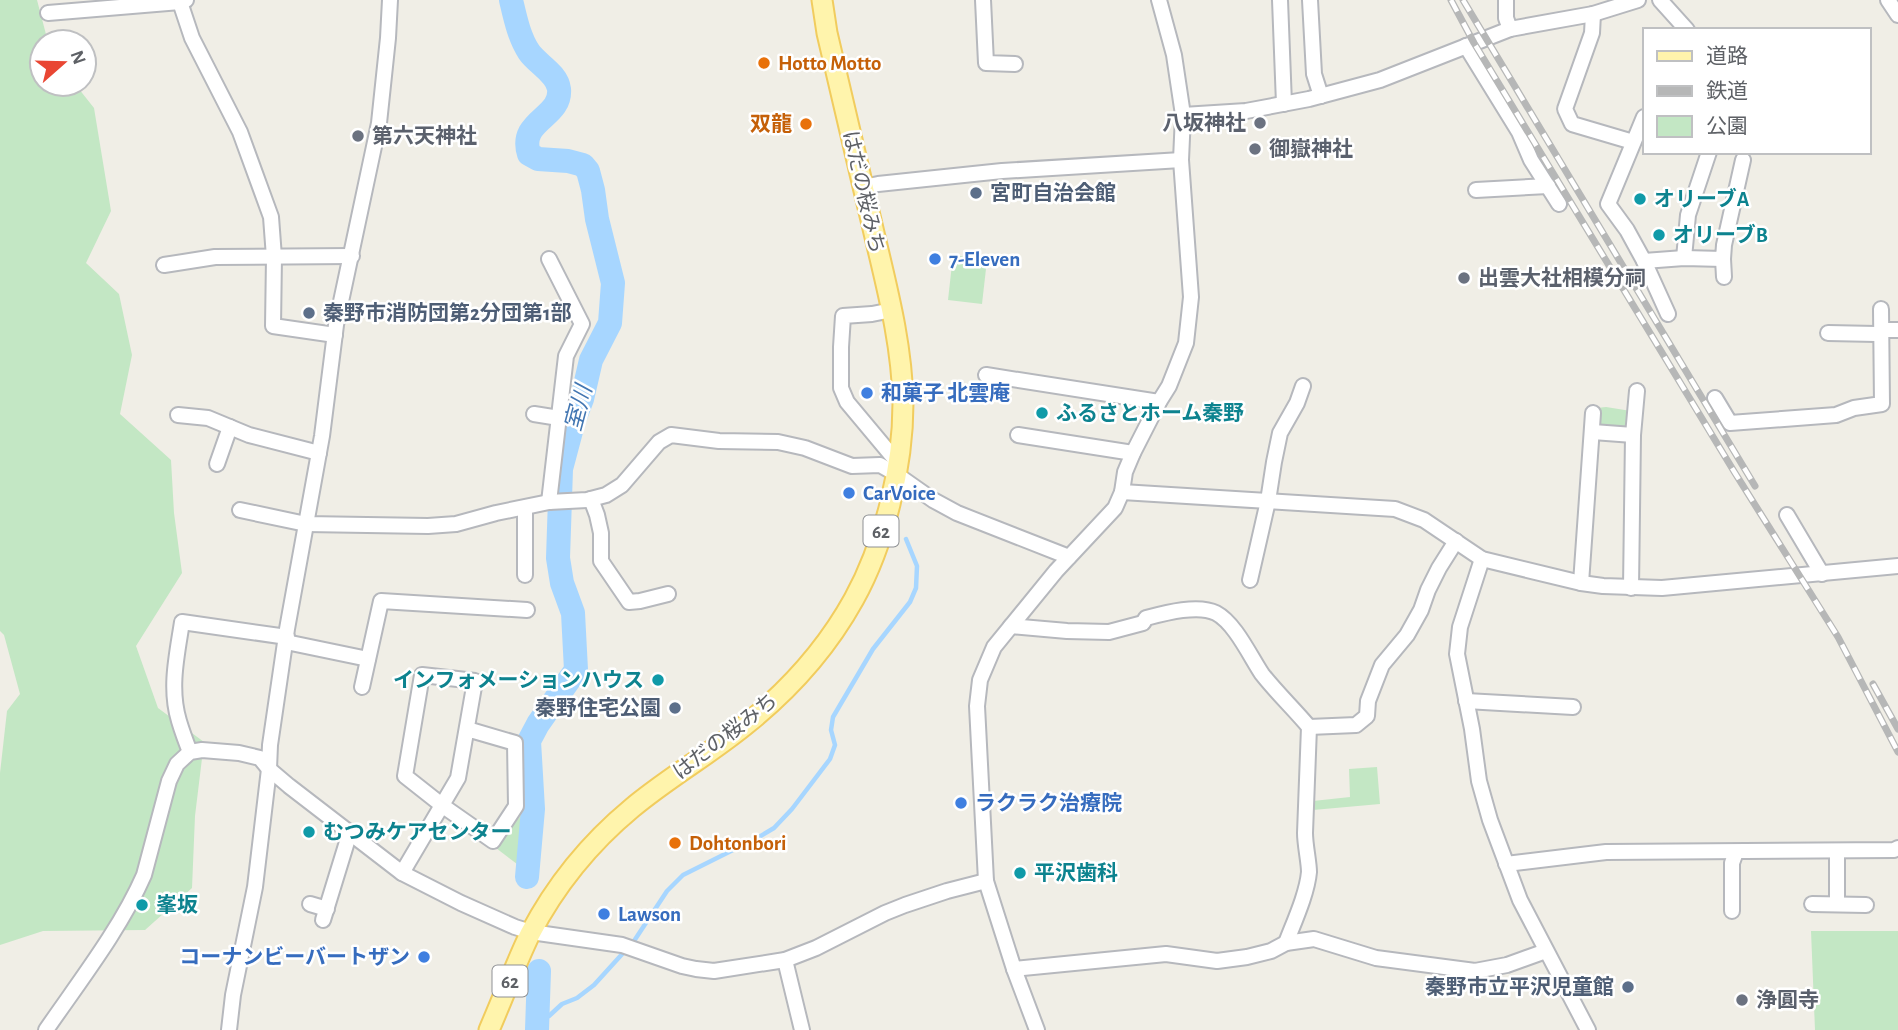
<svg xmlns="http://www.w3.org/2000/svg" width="1898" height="1030" viewBox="0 0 1898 1030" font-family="'Alegreya Sans','Noto Sans JP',sans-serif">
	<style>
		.green { fill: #c3e7c4 }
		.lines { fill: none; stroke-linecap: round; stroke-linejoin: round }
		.stream { stroke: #a7d6ff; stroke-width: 4.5 }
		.river { stroke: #a7d6ff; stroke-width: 24 }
		.minor-casing { stroke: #b6b8bd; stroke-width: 18 }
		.major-casing { stroke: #f1cc5e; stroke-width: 23 }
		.minor { stroke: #fff; stroke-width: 14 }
		.major { stroke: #fff4ac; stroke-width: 19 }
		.rail-casing { stroke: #b6b7b7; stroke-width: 7 }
		.rail { stroke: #fff; stroke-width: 4.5; stroke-dasharray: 13; stroke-linecap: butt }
		.food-dot { fill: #e8710a; stroke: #fff; stroke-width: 2.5 }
		.worship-dot { fill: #6b7280; stroke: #fff; stroke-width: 2.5 }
		.service-dot { fill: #5c6f8a; stroke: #fff; stroke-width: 2.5 }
		.culture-dot { fill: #0f9aa8; stroke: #fff; stroke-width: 2.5 }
		.shop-dot { fill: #3f7fe0; stroke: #fff; stroke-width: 2.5 }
		.labels { text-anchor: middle; stroke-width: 5; stroke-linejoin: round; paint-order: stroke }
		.shield { fill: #fff; stroke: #8e9094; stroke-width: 2 }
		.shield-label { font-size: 19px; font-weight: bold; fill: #5e6166 }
		.food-label { font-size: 21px; font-weight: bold; fill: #c56008; stroke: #fff; text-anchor: start }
		.worship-label { font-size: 21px; font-weight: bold; fill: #5b616d; stroke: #fff; text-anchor: start }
		.street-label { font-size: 21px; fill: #5e6166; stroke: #fff }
		.service-label { font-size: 21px; font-weight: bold; fill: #4e5e75; stroke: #fff; text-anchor: start }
		.culture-label { font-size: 21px; font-weight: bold; fill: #0d838f; stroke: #fff; text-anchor: start }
		.shop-label { font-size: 21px; font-weight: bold; fill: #366cbe; stroke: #fff; text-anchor: start }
		.water-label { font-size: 23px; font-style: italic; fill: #4276b2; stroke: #fff }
	</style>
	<rect width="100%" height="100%" fill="#f0eee6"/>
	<g class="green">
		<path d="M 0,0 L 37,0 L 48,42 L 42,42 L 42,84 L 75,84 L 94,108 L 111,211 L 86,263 L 119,294 L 132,355 L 120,414 L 171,460 L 174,513 L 182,573 L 136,646 L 158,708 L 204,742 L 195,816 L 192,888 L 145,930 L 43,931 L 0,945 L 0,773 L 7,711 L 20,694 L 4,635 L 0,631 Z"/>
		<path d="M 953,255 L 987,260 L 982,304 L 948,300 Z"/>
		<path d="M 1606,407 L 1631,411 L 1629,426 L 1624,430 L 1601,429 L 1596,425 L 1597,408 Z"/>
		<path d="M 1377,767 L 1380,804 L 1313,810 L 1313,801 L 1350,797 L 1349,769 Z"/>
		<path d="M 521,815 L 520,863 L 517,864 L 496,848 Z"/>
		<path d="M 1811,931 L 1898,931 L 1898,1030 L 1815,1030 Z"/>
	</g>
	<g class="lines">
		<g class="stream">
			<path d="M 634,941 L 667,891 L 683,875 L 759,837 L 774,828 L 792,809 L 830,759 L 835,745 L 831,730 L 833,717 L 873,649 L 910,602 L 916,588 L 917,566 L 906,539"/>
			<path d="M 537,1019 L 549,1016 L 562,1004 L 577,998 L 594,985 L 624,952"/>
		</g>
		<g class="river">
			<path d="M 511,0 C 515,17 519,37 529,52 C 537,64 557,73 559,89 C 562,118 518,120 529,154 L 538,159 L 568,161 L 583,165 L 588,171 L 593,190 L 597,219 L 613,283 L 610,323 L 591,360 L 582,399 L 574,420 L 561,469 L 558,558 L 562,583 L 573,613 L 576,670 L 538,724 L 529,741 L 533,809 L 527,877"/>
			<path d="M 537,1030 L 539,971"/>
		</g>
		<g class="minor-casing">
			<g id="minor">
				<path d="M 983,0 L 986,63 L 1015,64"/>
				<path d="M 1280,0 L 1284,104"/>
				<path d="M 1310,0 L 1314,74 L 1321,96"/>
				<path d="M 1506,0 L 1506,18 L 1510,29"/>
				<path d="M 1660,0 L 1687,30"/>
				<path d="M 1888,0 L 1898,15"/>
				<path d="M 180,2 L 192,38 L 240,132 L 271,217 L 274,257 L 273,326 L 335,335"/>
				<path d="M 48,13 L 180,2 L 186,0"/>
				<path d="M 1593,14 L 1592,33 L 1565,109 L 1572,124 L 1633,142"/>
				<path d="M 1466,46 L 1519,132 L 1531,160 L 1559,204"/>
				<path d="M 1183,115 L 1246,111 L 1309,99 L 1380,80 L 1510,29 L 1593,14 L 1638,0"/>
				<path d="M 1644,117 L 1608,204 L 1627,230 L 1644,261 L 1668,314"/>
				<path d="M 863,187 L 878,184 L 1002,171 L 1181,160"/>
				<path d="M 1476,190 L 1548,186"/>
				<path d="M 1684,258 L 1688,215 L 1709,152"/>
				<path d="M 549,259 L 582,324 L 566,356 L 549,502"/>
				<path d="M 1723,259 L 1724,277"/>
				<path d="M 1644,261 L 1684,258 L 1723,259 L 1724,245 L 1743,160"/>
				<path d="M 164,265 L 215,257 L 352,256"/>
				<path d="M 892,310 L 872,314 L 843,316 L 841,347 L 841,388 L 847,402 L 898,463"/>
				<path d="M 1828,333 L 1876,334 L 1887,330 L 1898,330"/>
				<path d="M 986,375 L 1159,402"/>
				<path d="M 1715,398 L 1730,423 L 1836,415 L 1854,408 L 1882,404 L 1881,309"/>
				<path d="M 534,414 L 559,418"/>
				<path d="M 178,415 L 208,418 L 249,435 L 319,453"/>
				<path d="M 1593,432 L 1633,435"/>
				<path d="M 1018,435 L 1133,453"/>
				<path d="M 217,464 L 230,427"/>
				<path d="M 1122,492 L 1395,509 L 1424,520 L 1482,559 L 1581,583 L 1603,586 L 1662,588 L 1898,566"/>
				<path d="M 591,499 L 597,515 L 601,533 L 601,561 L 629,602 L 640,601 L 668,594"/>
				<path d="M 240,510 L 306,524 L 428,526 L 456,524 L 496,513 L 549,502 L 587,500 L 606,495 L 622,485 L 659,442 L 671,435 L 719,441 L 778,442 L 805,448 L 852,466 L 880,465 L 896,474 L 933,500 L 957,513 L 1069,557"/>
				<path d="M 1787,515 L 1822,574"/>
				<path d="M 1482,559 L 1460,627 L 1457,654 L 1472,729 L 1479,781 L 1490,820 L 1520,900 L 1588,1030"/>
				<path d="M 525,575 L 525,508"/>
				<path d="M 1250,580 L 1268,501 L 1274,462 L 1280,433 L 1297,403 L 1303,386"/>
				<path d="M 1581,583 L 1593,413"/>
				<path d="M 1631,588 L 1633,435 L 1637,391"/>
				<path d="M 1011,626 L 1067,631 L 1109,632 L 1143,623 L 1146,618 C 1165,613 1198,604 1216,613 C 1235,623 1250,656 1262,674 C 1276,692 1294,709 1309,727 L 1305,833 C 1305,845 1309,862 1309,872 C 1307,894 1294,922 1286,943"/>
				<path d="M 286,642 L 368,659"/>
				<path d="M 362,687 L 381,601 L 527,610"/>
				<path d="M 1466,701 L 1573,707"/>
				<path d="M 1309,727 L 1356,725 L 1367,716 L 1368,701 L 1382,665 L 1407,635 L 1421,610 L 1428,590 L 1439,568 L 1456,541"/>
				<path d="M 190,752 C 186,742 182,731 179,721 C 169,688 177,655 182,622 L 287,637"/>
				<path d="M 1837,852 L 1837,904"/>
				<path d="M 1506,864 L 1606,852 L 1894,850 L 1898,848"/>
				<path d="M 402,873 L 458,778 L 475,681 L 422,675 L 405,776 L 443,806 L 493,841 L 516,806 L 515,743 L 467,729"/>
				<path d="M 310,904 L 327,909"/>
				<path d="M 1812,904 L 1866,905"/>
				<path d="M 1732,911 L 1732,863 L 1736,852"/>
				<path d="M 323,920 L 350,832"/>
				<path d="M 785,960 L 802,1030"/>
				<path d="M 1014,969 L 1166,954 L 1217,961 L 1247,957 L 1271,951 L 1286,943 L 1314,939 L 1376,958 L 1475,971 L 1507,965 L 1546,951"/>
				<path d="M 46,1030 C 79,982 121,928 144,875 L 169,781 L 177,764 L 190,752 L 202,750 L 239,753 L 260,758 L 269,769 L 289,786 L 402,873 L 461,903 L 515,927 L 531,932 L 622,945 L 682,966 L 696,969 L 714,971 L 785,960 L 816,948 L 885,913 L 905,905 L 947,891 L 986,881"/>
				<path d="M 229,1030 L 233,995 L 255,887 L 269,769 L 270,745 L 287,629 L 322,436 L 336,325 L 379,123 L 388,38 L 390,0"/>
				<path d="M 1037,1030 L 1014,969 L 986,881 L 977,706 L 980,680 L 994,647 L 1056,571 L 1115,508 L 1122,492 L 1125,472 L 1133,453 L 1159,402 L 1169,386 L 1186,343 L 1191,297 L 1181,160 L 1183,115 L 1174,55 L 1159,0"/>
			</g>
		</g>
		<g class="major-casing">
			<path id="major" d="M 489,1030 C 503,998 515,965 530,934 C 555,886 591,842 632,808 C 669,777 712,753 749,722 C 791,688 828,646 854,599 C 885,543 903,466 903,403 C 902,340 885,281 871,220 C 856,158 842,96 827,33 L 822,0"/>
		</g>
		<use href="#minor" class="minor"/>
		<use href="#major" class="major"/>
		<g class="rail-casing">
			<g id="rail">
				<path d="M 1451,0 L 1474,43 L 1735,473 L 1838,637 L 1898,752"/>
				<path d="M 1463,0 L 1755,486"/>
				<path d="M 1873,684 L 1898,729"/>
			</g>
		</g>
		<use href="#rail" class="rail"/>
	</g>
	<g class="food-dot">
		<circle cx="764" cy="63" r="7"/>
		<circle cx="806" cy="124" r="7"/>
		<circle cx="675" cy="843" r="7"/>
	</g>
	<g class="worship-dot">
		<circle cx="1260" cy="123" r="7"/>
		<circle cx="358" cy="136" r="7"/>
		<circle cx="1255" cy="149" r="7"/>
		<circle cx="1464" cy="278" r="7"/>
		<circle cx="1742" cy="1000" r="7"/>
	</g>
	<g class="service-dot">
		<circle cx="976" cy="193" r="7"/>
		<circle cx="309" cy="313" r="7"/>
		<circle cx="675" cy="708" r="7"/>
		<circle cx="1628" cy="987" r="7"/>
	</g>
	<g class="culture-dot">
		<circle cx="1640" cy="199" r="7"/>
		<circle cx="1659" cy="235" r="7"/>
		<circle cx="1042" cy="413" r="7"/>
		<circle cx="658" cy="680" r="7"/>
		<circle cx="309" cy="832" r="7"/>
		<circle cx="1020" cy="873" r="7"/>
		<circle cx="142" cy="905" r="7"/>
	</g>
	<g class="shop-dot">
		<circle cx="935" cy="259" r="7"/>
		<circle cx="867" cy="393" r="7"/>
		<circle cx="849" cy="493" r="7"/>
		<circle cx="961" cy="803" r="7"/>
		<circle cx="604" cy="914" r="7"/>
		<circle cx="424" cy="957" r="7"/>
	</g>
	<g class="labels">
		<g class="shield">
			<rect x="863.5" y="515.5" width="35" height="31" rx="5"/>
			<rect x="492.5" y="965.5" width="35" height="31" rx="5"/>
		</g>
		<g class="shield-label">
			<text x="881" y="538">62</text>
			<text x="510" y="988">62</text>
		</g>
		<g class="food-label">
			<text x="778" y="70">Hotto Motto</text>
			<text x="792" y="131" text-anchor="end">双龍</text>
			<text x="689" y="850">Dohtonbori</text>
		</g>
		<g class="worship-label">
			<text x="1246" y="130" text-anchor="end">八坂神社</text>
			<text x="372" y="143">第六天神社</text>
			<text x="1269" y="156">御嶽神社</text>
			<text x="1478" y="285">出雲大社相模分祠</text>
			<text x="1756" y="1007">浄圓寺</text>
		</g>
		<g class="street-label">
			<text transform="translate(864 192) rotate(77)" y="7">はだの桜みち</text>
			<text transform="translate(725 736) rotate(-38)" y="7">はだの桜みち</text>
		</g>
		<g class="service-label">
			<text x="990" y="200">宮町自治会館</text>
			<text x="323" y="320">秦野市消防団第2分団第1部</text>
			<text x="661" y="715" text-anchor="end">秦野住宅公園</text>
			<text x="1614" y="994" text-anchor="end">秦野市立平沢児童館</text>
		</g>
		<g class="culture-label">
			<text x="1654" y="206">オリーブA</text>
			<text x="1673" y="242">オリーブB</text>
			<text x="1056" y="420">ふるさとホーム秦野</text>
			<text x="644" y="687" text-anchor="end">インフォメーションハウス</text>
			<text x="323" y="839">むつみケアセンター</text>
			<text x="1034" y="880">平沢歯科</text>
			<text x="156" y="912">峯坂</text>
		</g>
		<g class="shop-label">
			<text x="949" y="266">7-Eleven</text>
			<text x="881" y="400">和菓子 北雲庵</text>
			<text x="863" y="500">CarVoice</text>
			<text x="975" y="810">ラクラク治療院</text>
			<text x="618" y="921">Lawson</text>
			<text x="410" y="964" text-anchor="end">コーナンビーバートザン</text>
		</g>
		<g class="water-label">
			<text transform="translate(578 408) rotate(-75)" y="8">室川</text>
		</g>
	</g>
	<rect x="1643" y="28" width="228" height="126" fill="#ffffff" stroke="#bfc0c2" stroke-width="2"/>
	<rect x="1657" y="51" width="35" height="10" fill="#fff4ac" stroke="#bfc0c2" stroke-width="2"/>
	<text x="1706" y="63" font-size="21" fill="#5e6166">道路</text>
	<rect x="1657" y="86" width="35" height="10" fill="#b6b7b7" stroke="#bfc0c2" stroke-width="2"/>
	<text x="1706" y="98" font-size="21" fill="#5e6166">鉄道</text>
	<rect x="1657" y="116" width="35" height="21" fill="#c3e7c4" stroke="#bfc0c2" stroke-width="2"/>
	<text x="1706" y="133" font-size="21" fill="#5e6166">公園</text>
	<g transform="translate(63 63) rotate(70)"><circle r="33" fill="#ffffff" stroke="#bfc0c2" stroke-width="2"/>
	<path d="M0-5L12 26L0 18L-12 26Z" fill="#e94633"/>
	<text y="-10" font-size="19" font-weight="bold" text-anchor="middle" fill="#5e6166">N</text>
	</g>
</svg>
